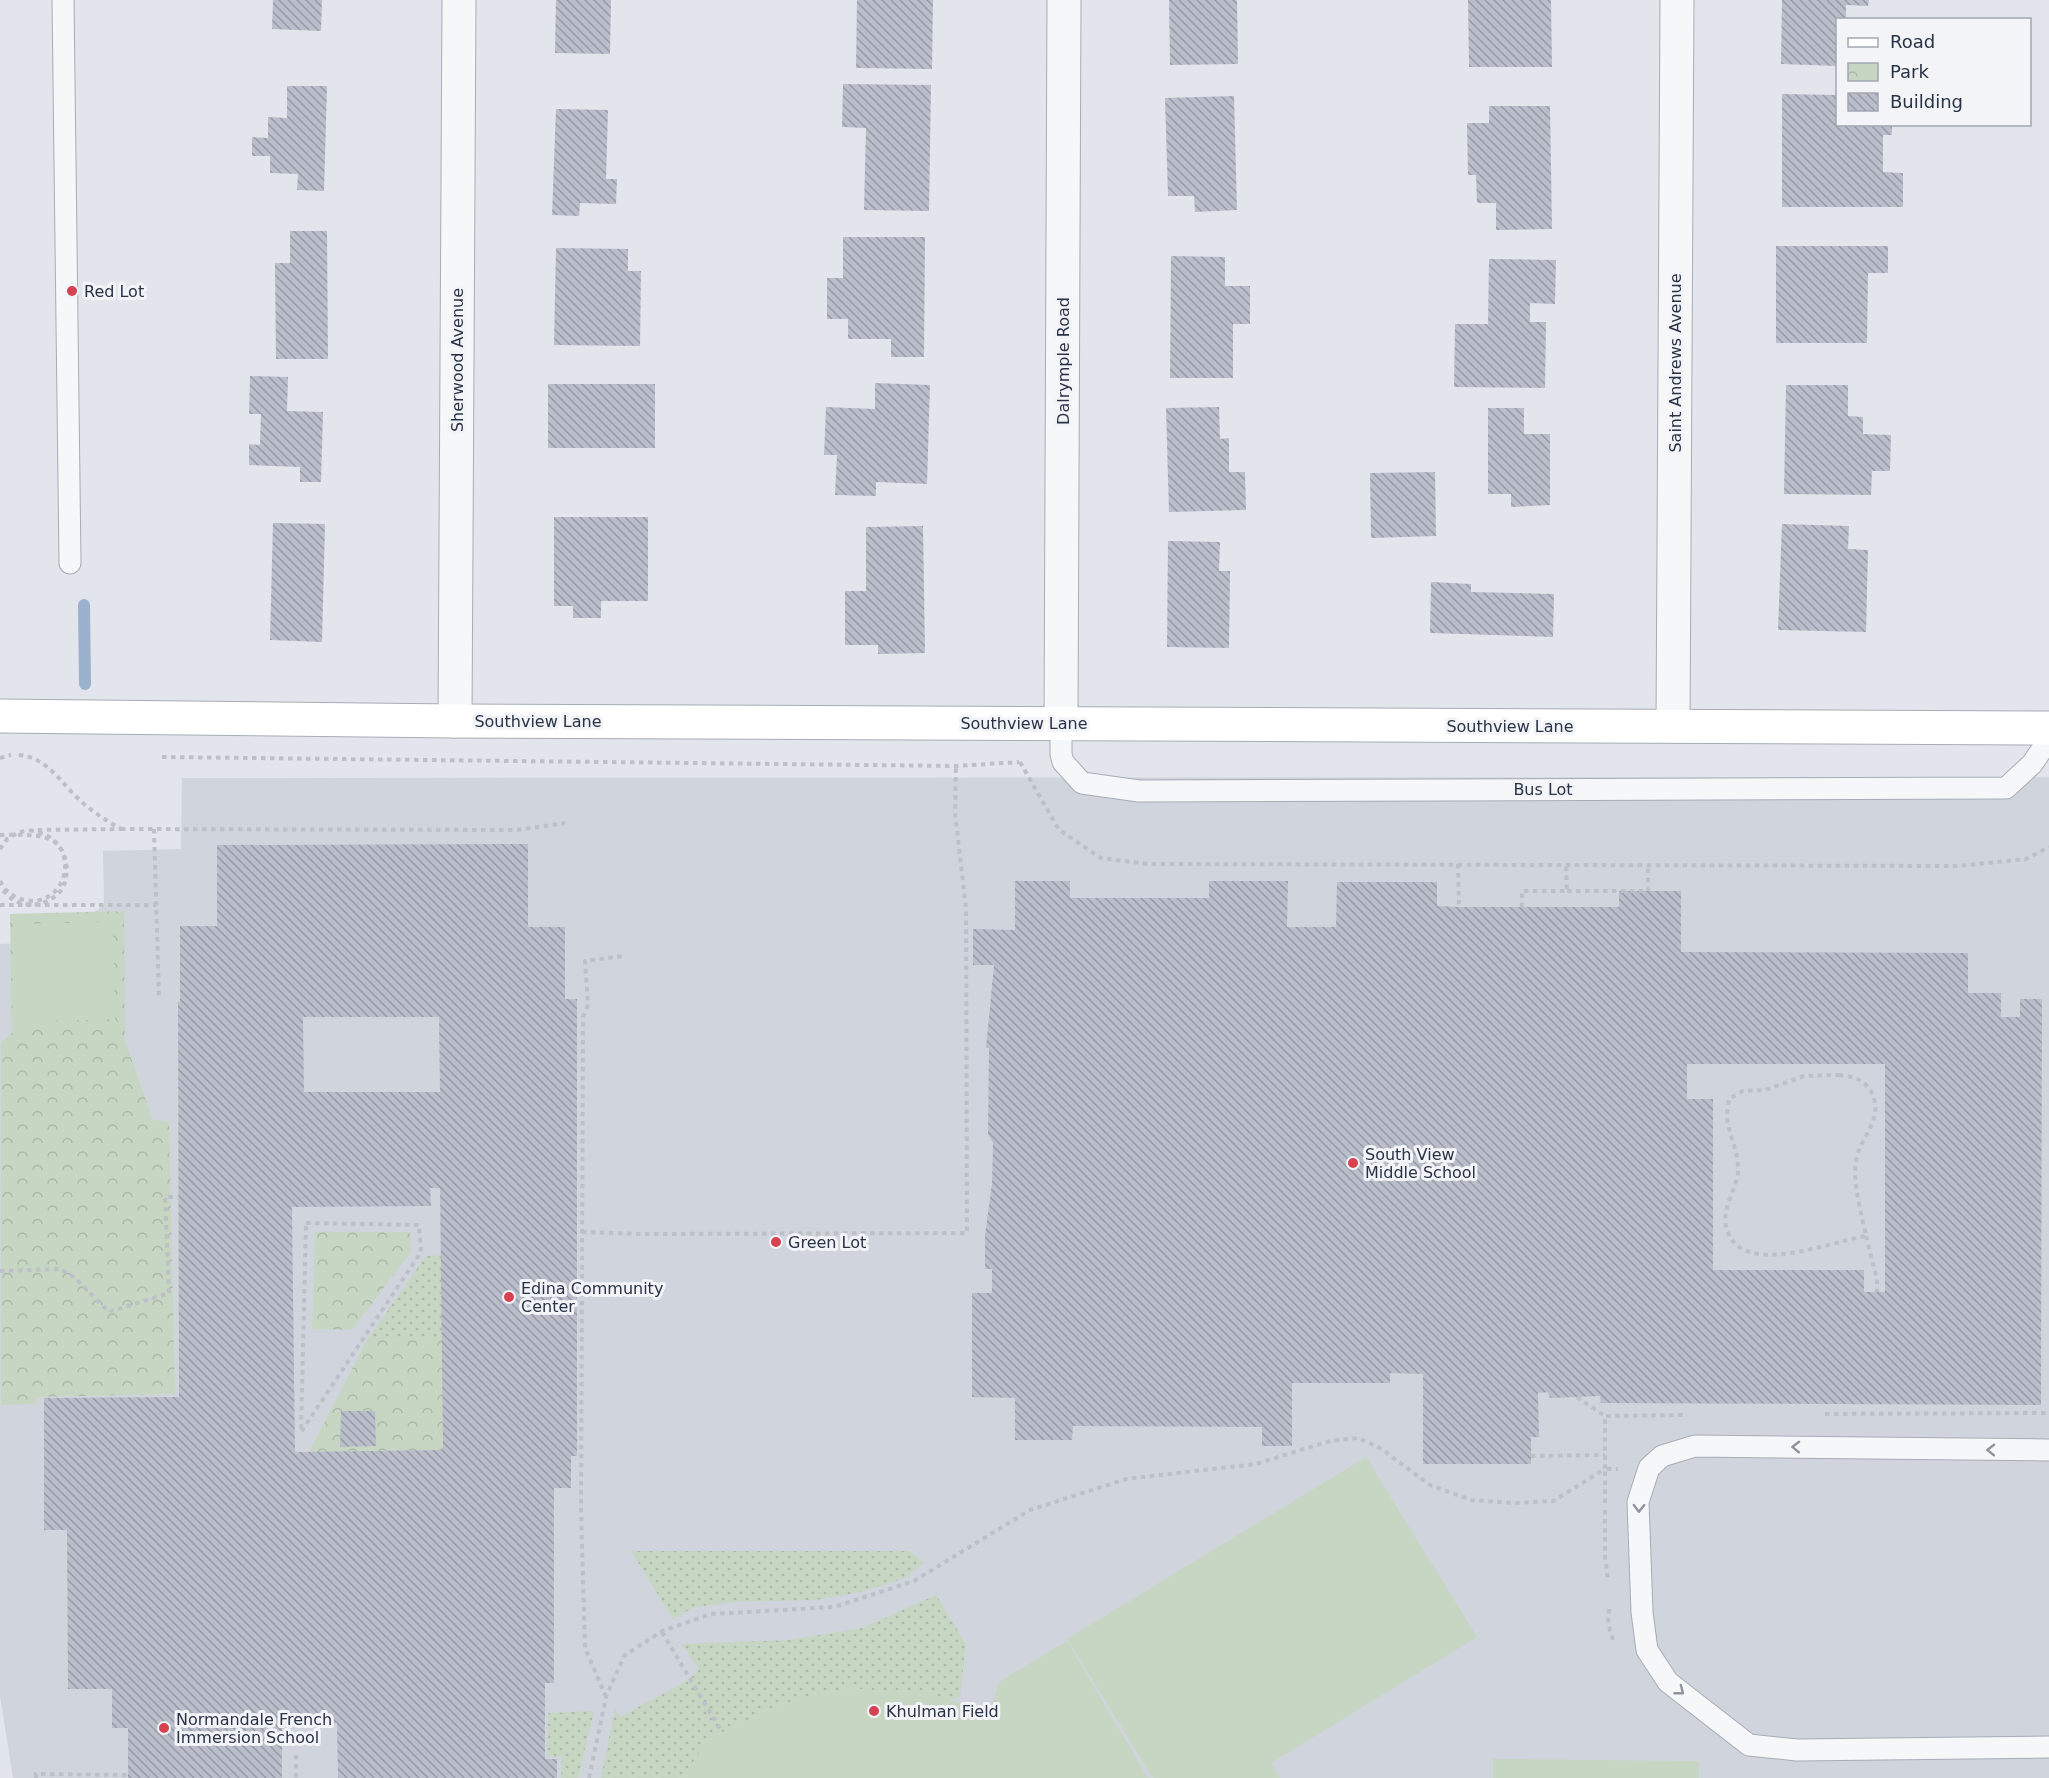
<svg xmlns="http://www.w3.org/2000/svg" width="2049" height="1778" viewBox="0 0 2049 1778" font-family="'DejaVu Sans',sans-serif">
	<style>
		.built { fill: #d0d4dd }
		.grass { fill: url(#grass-dots) }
		.park { fill: url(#park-crowns) }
		.pitch { fill: #c7d6c3 }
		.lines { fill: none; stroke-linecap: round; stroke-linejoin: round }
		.stream { stroke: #9cb1cd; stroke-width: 12 }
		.building { fill: url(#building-back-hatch); fill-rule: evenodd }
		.lane-casing { stroke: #a7acb6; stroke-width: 23 }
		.street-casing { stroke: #a7acb6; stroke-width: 35 }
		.secondary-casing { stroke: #a7acb6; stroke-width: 35 }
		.path { stroke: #bcc0c7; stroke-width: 4; stroke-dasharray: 4.5 4.5; stroke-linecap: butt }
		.lane { stroke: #f5f7f9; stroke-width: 21 }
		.street { stroke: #f5f7f9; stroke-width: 33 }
		.secondary { stroke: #fff; stroke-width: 33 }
		.path-bridge { stroke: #bcc0c7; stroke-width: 4; stroke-dasharray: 4.5 4.5; stroke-linecap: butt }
		.oneway { stroke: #8f949f }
		.poi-dot { fill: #d64251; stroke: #f2f4f8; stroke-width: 2 }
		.labels { text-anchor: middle; stroke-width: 6; stroke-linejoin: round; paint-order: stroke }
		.poi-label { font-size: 16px; fill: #293245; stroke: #f2f4f8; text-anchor: start }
		.street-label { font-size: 16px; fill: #293245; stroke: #f2f4f8 }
	</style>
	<defs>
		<pattern id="grass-dots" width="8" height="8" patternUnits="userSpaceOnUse" patternTransform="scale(1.5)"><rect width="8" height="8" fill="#c7d6c3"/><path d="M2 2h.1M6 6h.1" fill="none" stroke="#abb8a9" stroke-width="1.8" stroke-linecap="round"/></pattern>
		<pattern id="park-crowns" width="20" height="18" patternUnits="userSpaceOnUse" patternTransform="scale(1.5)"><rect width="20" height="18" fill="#c7d6c3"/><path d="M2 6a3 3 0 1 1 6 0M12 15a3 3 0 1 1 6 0" fill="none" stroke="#abb8a9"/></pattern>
		<pattern id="building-back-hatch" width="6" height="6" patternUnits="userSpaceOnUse" patternTransform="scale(1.5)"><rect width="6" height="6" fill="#b9beca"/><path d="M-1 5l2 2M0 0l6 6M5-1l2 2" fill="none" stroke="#969ba6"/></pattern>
	</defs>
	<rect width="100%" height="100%" fill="#e2e5eb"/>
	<path class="built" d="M 2049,777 L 2049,1778 L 13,1778 L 0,1696 L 0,944 L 51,942 L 104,905 L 103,851 L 181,849 L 182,778 Z"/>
	<g class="grass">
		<path d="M 441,1255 L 442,1338 L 367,1340 L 426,1256 Z"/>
		<path d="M 631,1551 L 909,1551 L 924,1563 L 905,1578 L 861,1592 L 816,1600 L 732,1602 L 695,1607 L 673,1619 Z"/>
		<path d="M 936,1595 L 966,1644 L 960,1697 L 947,1700 L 912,1690 L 873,1690 L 850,1688 L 805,1697 L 771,1708 L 713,1737 L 680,1778 L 601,1778 L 615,1708 L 620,1717 L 683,1683 L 699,1670 L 682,1644 L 789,1640 L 862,1628 Z"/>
		<path d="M 594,1711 L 578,1778 L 561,1778 L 562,1757 L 547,1756 L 548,1713 Z"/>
	</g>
	<g class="park">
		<path d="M 124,911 L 125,1041 L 153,1120 L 169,1121 L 175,1394 L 37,1397 L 36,1404 L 1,1405 L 1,1043 L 12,1033 L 10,914 Z"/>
		<path d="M 315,1232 L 410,1232 L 411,1252 L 352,1330 L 312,1329 Z"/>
		<path d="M 442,1338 L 443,1450 L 309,1452 L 367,1340 Z"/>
	</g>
	<g class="pitch">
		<path d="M 113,922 L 115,1019 L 16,1022 L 14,924 Z"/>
		<path d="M 1366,1457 L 1477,1637 L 1271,1763 L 1280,1778 L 1153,1778 L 1067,1639 Z"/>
		<path d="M 1067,1641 L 1148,1778 L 680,1778 L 713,1737 L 771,1708 L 805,1697 L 850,1688 L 873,1690 L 912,1690 L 968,1705 L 989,1714 L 999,1682 Z"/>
		<path d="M 1493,1759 L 1699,1761 L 1699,1778 L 1493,1778 Z"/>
	</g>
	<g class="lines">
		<path class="stream" d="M 84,605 L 85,684"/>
	</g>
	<g class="building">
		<path d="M 273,0 L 322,0 L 321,31 L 272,29 Z"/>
		<path d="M 556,0 L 611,0 L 610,54 L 555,53 Z"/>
		<path d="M 857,0 L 933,0 L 932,69 L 856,68 Z"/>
		<path d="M 1169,0 L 1237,0 L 1238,64 L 1170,65 Z"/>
		<path d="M 1468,0 L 1551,0 L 1552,67 L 1469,67 Z"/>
		<path d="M 1782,0 L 1869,0 L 1868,6 L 1846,5 L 1846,20 L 1838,20 L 1838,66 L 1781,64 Z"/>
		<path d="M 843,84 L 931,85 L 929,211 L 864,210 L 866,128 L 842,127 Z"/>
		<path d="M 287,86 L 327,86 L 324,191 L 297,190 L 298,174 L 270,173 L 270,156 L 252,156 L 252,137 L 268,138 L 268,117 L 287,118 Z"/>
		<path d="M 1782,94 L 1837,95 L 1838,124 L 1892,124 L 1892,135 L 1883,135 L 1883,172 L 1903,173 L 1903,207 L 1782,207 Z"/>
		<path d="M 1234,96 L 1237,210 L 1195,212 L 1194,196 L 1168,196 L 1165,98 Z"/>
		<path d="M 1489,106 L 1550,106 L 1552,229 L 1496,230 L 1496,203 L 1477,203 L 1476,175 L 1468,175 L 1467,123 L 1489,123 Z"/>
		<path d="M 556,109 L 608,110 L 606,179 L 617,179 L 616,204 L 580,203 L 579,216 L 552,215 Z"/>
		<path d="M 290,231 L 327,231 L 328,359 L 276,359 L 275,263 L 290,263 Z"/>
		<path d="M 843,237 L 925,237 L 924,357 L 891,357 L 891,339 L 848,339 L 848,319 L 827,319 L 827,278 L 843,278 Z"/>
		<path d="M 1776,246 L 1888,246 L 1888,273 L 1868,273 L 1867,343 L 1776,343 Z"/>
		<path d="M 556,248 L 628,249 L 628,271 L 641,271 L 640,346 L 554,345 Z"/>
		<path d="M 1171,256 L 1225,257 L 1225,286 L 1250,286 L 1250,324 L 1233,324 L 1233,378 L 1170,378 Z"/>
		<path d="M 1489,259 L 1556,260 L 1555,304 L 1530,303 L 1530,322 L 1546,322 L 1545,388 L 1454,387 L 1455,324 L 1488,324 Z"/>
		<path d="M 250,376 L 288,377 L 287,411 L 323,412 L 321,482 L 300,482 L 300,467 L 249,465 L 249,444 L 260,445 L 261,414 L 249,414 Z"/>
		<path d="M 875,383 L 930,385 L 927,484 L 876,482 L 876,496 L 835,495 L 837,455 L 824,455 L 826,407 L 875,409 Z"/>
		<rect x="548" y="384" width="107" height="64"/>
		<path d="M 1786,385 L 1848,385 L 1848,416 L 1863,417 L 1863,434 L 1891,435 L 1890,471 L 1872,471 L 1871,495 L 1784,494 Z"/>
		<path d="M 1219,407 L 1220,439 L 1229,438 L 1229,472 L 1245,472 L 1246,510 L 1169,512 L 1166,408 Z"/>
		<path d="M 1488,408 L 1524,408 L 1524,434 L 1550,434 L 1550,505 L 1511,507 L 1511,494 L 1488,494 Z"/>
		<path d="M 1435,472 L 1436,536 L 1371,538 L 1370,473 Z"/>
		<path d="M 554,517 L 648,517 L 648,601 L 601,601 L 601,618 L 573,618 L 573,606 L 554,606 Z"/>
		<path d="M 273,523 L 325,524 L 322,642 L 270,640 Z"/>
		<path d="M 1782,524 L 1849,526 L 1848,549 L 1868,550 L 1866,632 L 1778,630 Z"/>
		<path d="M 923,526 L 925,653 L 878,654 L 878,645 L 845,645 L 845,591 L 866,591 L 866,527 Z"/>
		<path d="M 1168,541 L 1220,542 L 1219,571 L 1230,571 L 1229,648 L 1167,647 Z"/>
		<path d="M 1431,582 L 1471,584 L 1471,592 L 1554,594 L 1553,637 L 1430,633 Z"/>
		<path d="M 528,844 L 528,927 L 565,927 L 565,999 L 577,999 L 577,1456 L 571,1456 L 571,1488 L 554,1488 L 554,1683 L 545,1683 L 545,1759 L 557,1759 L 557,1778 L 338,1778 L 337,1723 L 282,1723 L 282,1778 L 128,1778 L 128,1728 L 112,1728 L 112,1689 L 68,1689 L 67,1530 L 44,1530 L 44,1398 L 179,1397 L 178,1002 L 180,1002 L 180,926 L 217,926 L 217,845 ZM 303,1017 L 439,1017 L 440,1092 L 304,1092 ZM 430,1188 L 440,1188 L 443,1450 L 295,1452 L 292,1207 L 431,1206 Z"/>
		<path d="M 1015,881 L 1070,881 L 1070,898 L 1209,898 L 1209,881 L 1288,881 L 1287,927 L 1336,927 L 1337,882 L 1437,882 L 1437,906 L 1459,907 L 1619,907 L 1619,891 L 1681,891 L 1681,952 L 1968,953 L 1968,993 L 2001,993 L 2001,1017 L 2020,1017 L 2020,999 L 2042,999 L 2041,1405 L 1601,1403 L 1600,1396 L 1550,1398 L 1548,1392 L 1538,1393 L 1539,1437 L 1531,1437 L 1531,1464 L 1423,1464 L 1423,1374 L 1390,1373 L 1390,1383 L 1292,1383 L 1292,1446 L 1262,1446 L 1262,1427 L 1073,1426 L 1072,1440 L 1015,1440 L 1015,1398 L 972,1397 L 972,1293 L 992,1293 L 992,1269 L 985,1269 L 985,1235 L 992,1184 L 993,1143 L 988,1134 L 989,1048 L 986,1048 L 994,965 L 973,965 L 973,929 L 1015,930 ZM 1687,1064 L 1885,1064 L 1885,1292 L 1864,1292 L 1864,1270 L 1713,1270 L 1713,1099 L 1687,1099 Z"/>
		<path d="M 341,1411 L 375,1411 L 376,1446 L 340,1447 Z"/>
	</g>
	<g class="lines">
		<g class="lane-casing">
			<g id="lane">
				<path d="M 63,0 L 70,563"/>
				<path d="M 1061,723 L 1061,754 L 1063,762 L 1082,783 L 1139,791 L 2006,788 L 2032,764 L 2049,739"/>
				<path d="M 2049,1450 L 1695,1446 L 1662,1456 L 1649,1468 L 1638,1502 L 1642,1612 L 1647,1650 L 1668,1682 L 1749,1745 L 1797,1750 L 2049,1747"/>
			</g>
		</g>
		<g class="street-casing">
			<g id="street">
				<path d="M 455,721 L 459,0"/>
				<path d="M 1061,723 L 1064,0"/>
				<path d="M 1673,726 L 1677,0"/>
			</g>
		</g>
		<g class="secondary-casing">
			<path id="secondary" d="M 0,716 L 455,721 L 2049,728"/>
		</g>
		<g class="path">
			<path d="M 162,757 L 956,766 L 1019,762"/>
			<path d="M 0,758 L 11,755"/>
			<path d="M 1020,762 L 1059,830 L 1101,858 L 1148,864 L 1958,866 L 2026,859 L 2049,847"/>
			<path d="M 121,829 L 517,830 L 565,823"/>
			<path d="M 154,829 L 159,998"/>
			<path d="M 0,849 L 7,839 L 19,832 L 35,830 L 121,829 C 107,821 94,813 82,802 C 62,785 47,756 18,755"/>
			<path d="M 1458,864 L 1459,907"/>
			<path d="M 0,881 C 5,891 14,898 25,900 C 61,908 80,859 51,838 C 46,834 38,833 33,831"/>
			<path d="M 1567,891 L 1648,891 L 1648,865"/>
			<path d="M 0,905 L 156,905"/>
			<path d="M 1522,907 L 1522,891 L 1567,891 L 1566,864"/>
			<path d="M 1839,1075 C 1844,1076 1852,1076 1857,1079 C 1873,1086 1878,1103 1874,1118 C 1870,1133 1858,1145 1856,1161 C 1852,1182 1862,1215 1866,1236 C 1831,1241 1743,1279 1727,1230 C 1720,1210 1736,1191 1738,1172 C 1739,1152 1729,1136 1727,1118 C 1727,1112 1728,1105 1729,1099 L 1743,1091 L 1765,1090 L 1804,1076 Z"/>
			<path d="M 306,1223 L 419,1225 L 421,1252 L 301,1432 Z"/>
			<path d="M 582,1232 L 644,1234 L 967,1233 L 966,908 L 955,813 L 956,766"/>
			<path d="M 1866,1236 L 1877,1279 L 1877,1292"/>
			<path d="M 0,1271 L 60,1269 L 74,1277 L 109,1312 L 169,1293 L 165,1197 L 178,1197"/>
			<path d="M 1577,1397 L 1605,1416"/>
			<path d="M 1825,1414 L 2049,1413"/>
			<path d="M 1531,1456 L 1605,1455"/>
			<path d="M 1605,1503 L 1605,1469 L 1618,1469"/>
			<path d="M 1605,1510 L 1605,1556 L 1608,1581"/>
			<path d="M 1609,1609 L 1608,1623 L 1613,1640"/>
			<path d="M 662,1632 L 720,1729"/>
			<path d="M 606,1697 L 585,1648 L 581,1510 L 583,1017 L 588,1005 L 585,961 L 622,956"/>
			<path d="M 296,1755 L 296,1778"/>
			<path d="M 36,1778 L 36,1774 L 128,1775"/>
			<path d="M 589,1778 L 606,1697 L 624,1656 L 662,1631 L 711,1614 L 834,1607 L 914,1581 L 1030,1510 L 1126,1479 L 1256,1464 L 1330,1441 L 1358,1438 L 1380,1448 L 1430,1485 L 1471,1500 L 1515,1503 L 1553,1501 L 1605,1469 L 1605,1416 L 1685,1415"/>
		</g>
		<use href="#lane" class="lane"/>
		<use href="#street" class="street"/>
		<use href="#secondary" class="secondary"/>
		<path class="path-bridge" d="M 0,835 C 16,835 36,833 51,840 C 67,847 71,875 62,889 C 52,904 28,910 12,899 C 9,897 6,893 2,890"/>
	</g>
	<defs><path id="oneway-chevron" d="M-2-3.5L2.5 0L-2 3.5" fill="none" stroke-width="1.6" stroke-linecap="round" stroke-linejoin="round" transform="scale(1.5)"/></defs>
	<g class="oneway">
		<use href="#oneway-chevron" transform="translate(1796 1447) rotate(-179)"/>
		<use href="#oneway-chevron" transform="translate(1991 1450) rotate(-179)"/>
		<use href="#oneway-chevron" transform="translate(1639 1508) rotate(91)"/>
		<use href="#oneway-chevron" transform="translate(1680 1691) rotate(38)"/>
	</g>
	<g class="poi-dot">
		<circle cx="72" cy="291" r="6"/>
		<circle cx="1353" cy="1163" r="6"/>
		<circle cx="776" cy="1242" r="6"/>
		<circle cx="509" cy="1297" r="6"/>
		<circle cx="874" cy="1711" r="6"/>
		<circle cx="164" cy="1728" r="6"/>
	</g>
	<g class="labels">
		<g class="poi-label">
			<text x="84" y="297">Red Lot</text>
			<text x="1365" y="1160">South View<tspan x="1365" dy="18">Middle School</tspan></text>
			<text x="788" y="1248">Green Lot</text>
			<text x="521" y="1294">Edina Community<tspan x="521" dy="18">Center</tspan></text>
			<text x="886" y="1717">Khulman Field</text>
			<text x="176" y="1725">Normandale French<tspan x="176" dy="18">Immersion School</tspan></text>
		</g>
		<g class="street-label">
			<text transform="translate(457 360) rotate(-90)" y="6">Sherwood Avenue</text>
			<text transform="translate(1063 361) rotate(-90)" y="6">Dalrymple Road</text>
			<text transform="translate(1675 363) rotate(-90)" y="6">Saint Andrews Avenue</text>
			<text x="538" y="727">Southview Lane</text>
			<text x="1024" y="729">Southview Lane</text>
			<text x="1510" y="732">Southview Lane</text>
			<text x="1543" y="795">Bus Lot</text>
		</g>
	</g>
	<rect x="1836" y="18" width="195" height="108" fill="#f2f4f8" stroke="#a2a6b0" stroke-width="1.5"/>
	<rect x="1848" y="38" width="30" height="9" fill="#ffffff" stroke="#a2a6b0" stroke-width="1.5"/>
	<text x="1890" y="48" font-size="18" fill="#293245">Road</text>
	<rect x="1848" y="63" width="30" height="18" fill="url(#park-crowns)" stroke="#a2a6b0" stroke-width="1.5"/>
	<text x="1890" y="78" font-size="18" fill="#293245">Park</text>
	<rect x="1848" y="93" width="30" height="18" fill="url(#building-back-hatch)" stroke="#a2a6b0" stroke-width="1.5"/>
	<text x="1890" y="108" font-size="18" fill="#293245">Building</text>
</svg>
